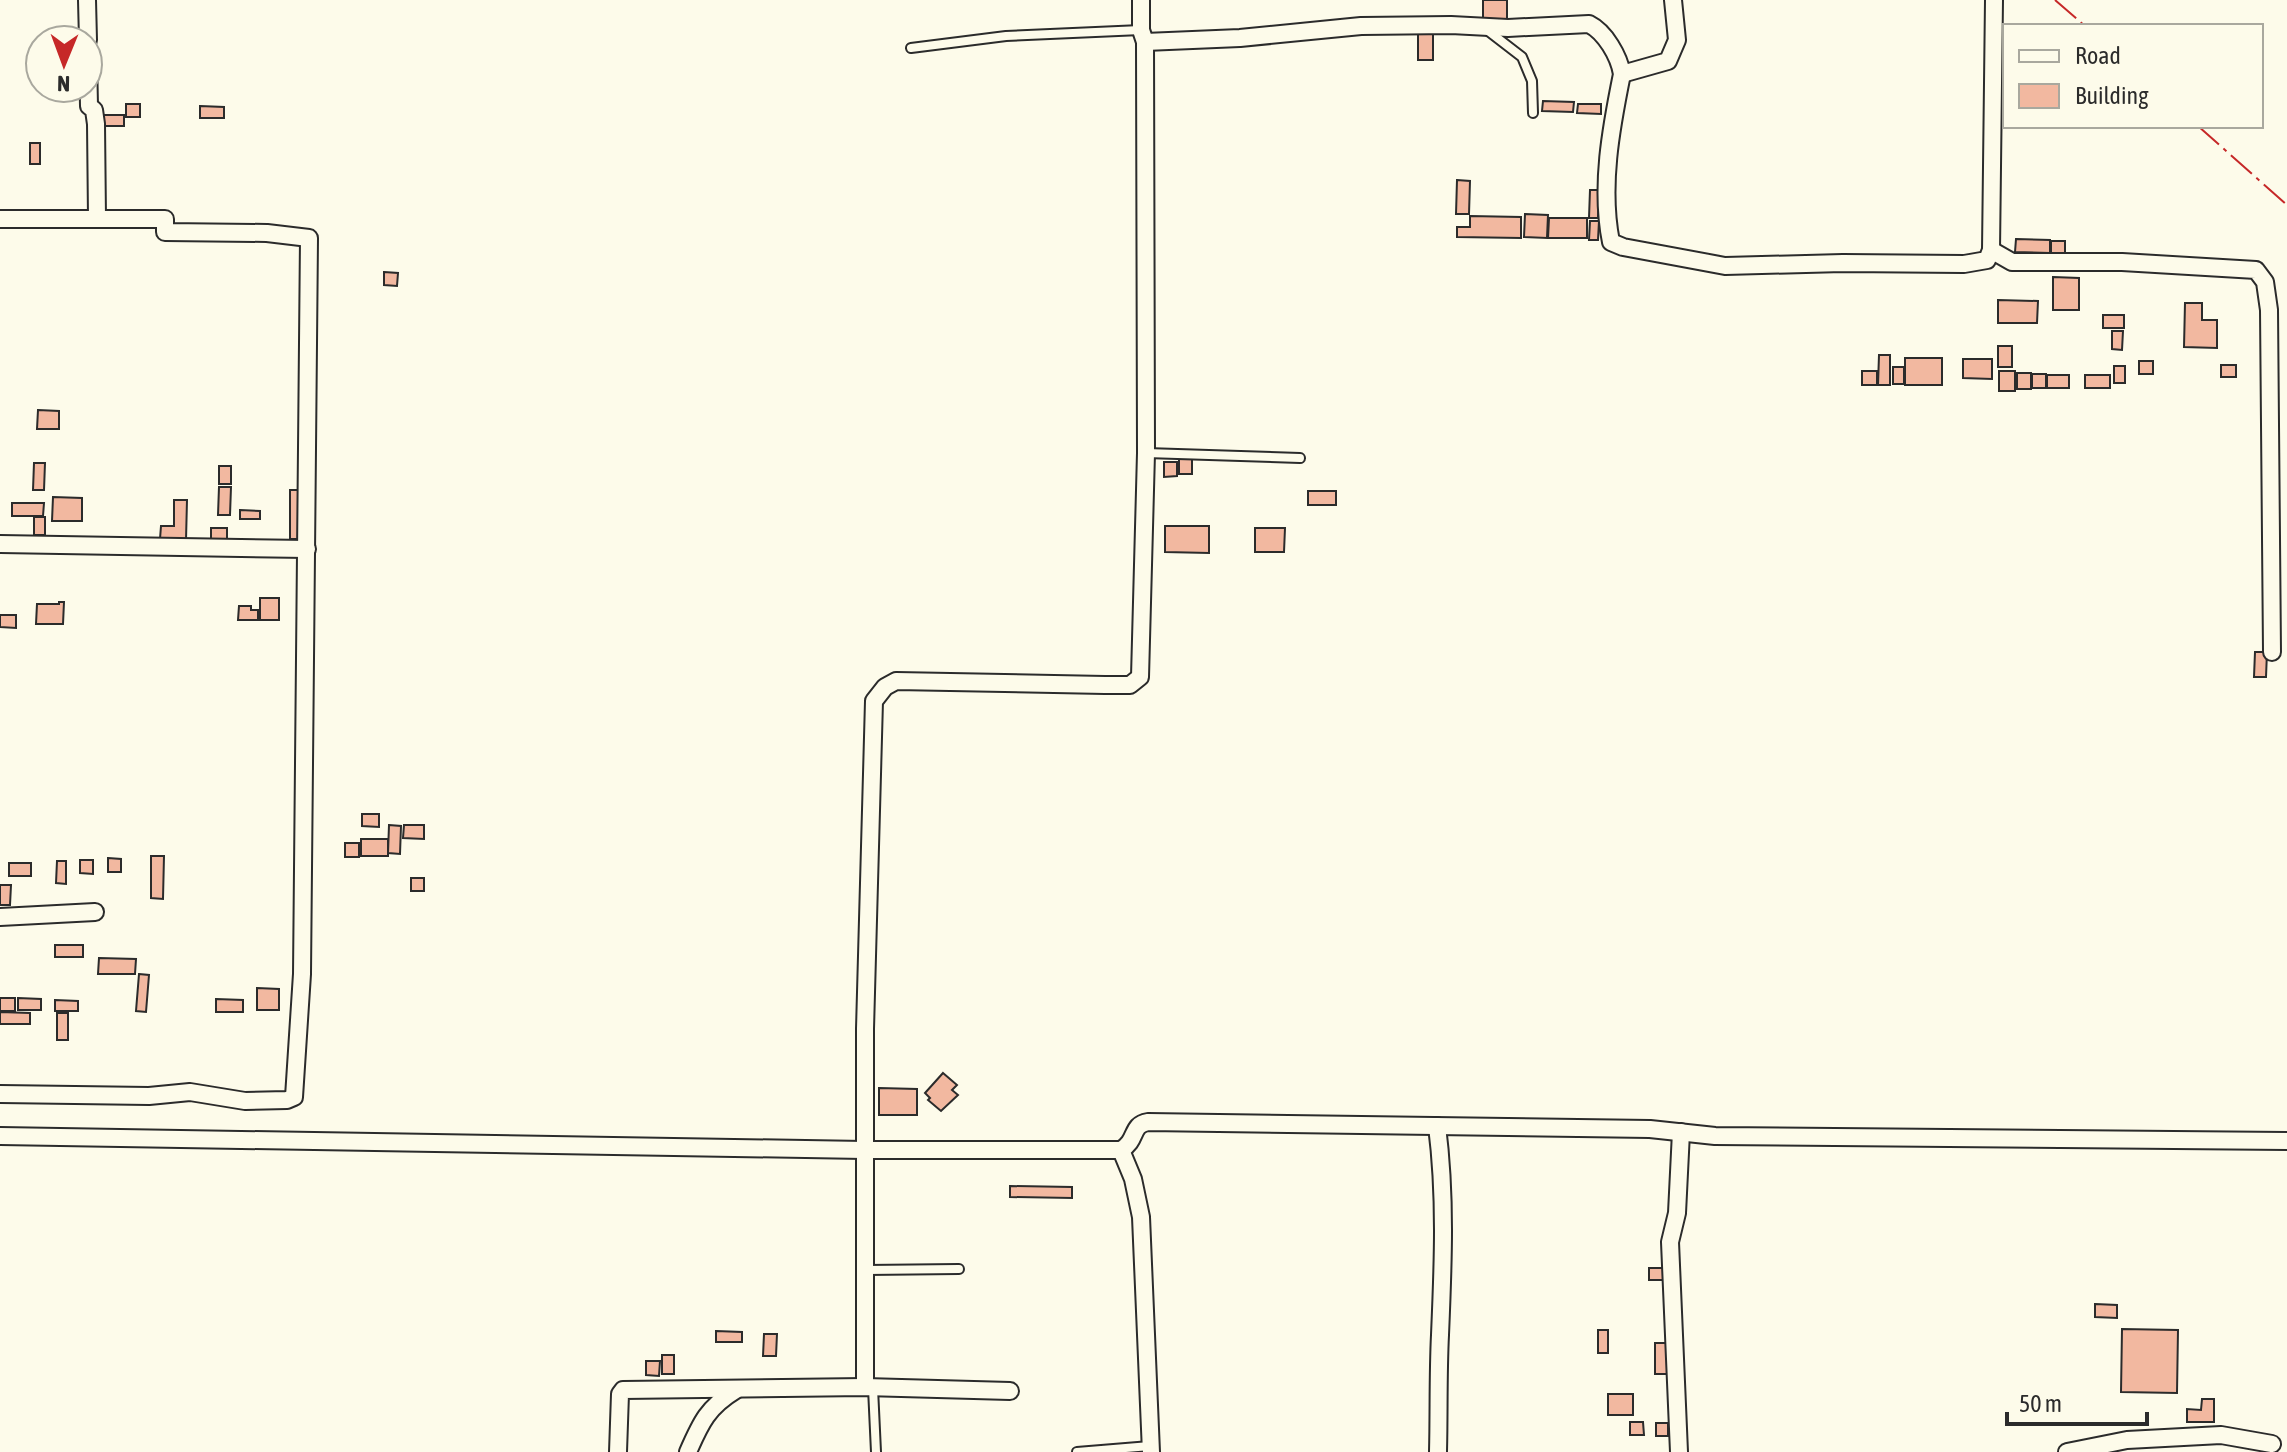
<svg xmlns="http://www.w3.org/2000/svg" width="2287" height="1452" viewBox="0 0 2287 1452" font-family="'Asap Condensed',sans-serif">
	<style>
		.building { fill: #f2b8a0; stroke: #2b2b2b; stroke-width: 2 }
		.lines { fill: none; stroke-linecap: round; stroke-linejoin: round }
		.lane-casing { stroke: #2b2b2b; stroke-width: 12 }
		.street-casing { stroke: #2b2b2b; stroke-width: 20 }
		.lane { stroke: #fdfbea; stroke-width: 8 }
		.street { stroke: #fdfbea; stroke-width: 16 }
		.power { stroke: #c62828; stroke-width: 2; stroke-dasharray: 28 6 4 6; stroke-linecap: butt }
	</style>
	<rect width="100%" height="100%" fill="#fdfbea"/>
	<g class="building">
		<path d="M 1483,0 L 1507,0 L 1507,19 L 1483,20 Z"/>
		<rect x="1418" y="29" width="15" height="31"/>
		<path d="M 1543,101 L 1574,102 L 1573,112 L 1542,111 Z"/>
		<rect x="126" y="104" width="14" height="13"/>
		<path d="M 1578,104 L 1601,104 L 1601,114 L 1577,113 Z"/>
		<path d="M 200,106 L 224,107 L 224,118 L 200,118 Z"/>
		<rect x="99" y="115" width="25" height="11"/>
		<rect x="30" y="143" width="10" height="21"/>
		<path d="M 1457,180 L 1470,181 L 1469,214 L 1456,214 Z"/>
		<path d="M 1590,190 L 1599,190 L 1598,218 L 1589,218 Z"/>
		<path d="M 1525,214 L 1548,215 L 1547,238 L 1524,237 Z"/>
		<path d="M 1470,216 L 1521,217 L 1521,238 L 1457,237 L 1457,227 L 1470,227 Z"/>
		<path d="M 1549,218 L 1587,218 L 1587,238 L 1548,238 Z"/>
		<path d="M 1590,221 L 1599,221 L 1598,240 L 1589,240 Z"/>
		<path d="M 2016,239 L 2050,240 L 2050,253 L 2015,252 Z"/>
		<path d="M 2051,241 L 2065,241 L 2065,256 L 2051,255 Z"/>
		<path d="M 384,272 L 398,273 L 397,286 L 384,285 Z"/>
		<path d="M 2053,277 L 2079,278 L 2079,310 L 2053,310 Z"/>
		<path d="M 1998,300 L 2038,301 L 2037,323 L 1998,323 Z"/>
		<path d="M 2185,303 L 2202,303 L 2202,320 L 2217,320 L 2217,348 L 2184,347 Z"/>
		<rect x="2103" y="315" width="21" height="13"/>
		<path d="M 2112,331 L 2123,331 L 2122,350 L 2112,349 Z"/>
		<rect x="1998" y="346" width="14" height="21"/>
		<path d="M 1879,355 L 1890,355 L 1890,385 L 1878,385 Z"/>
		<rect x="1905" y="358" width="37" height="27"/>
		<path d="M 1963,359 L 1992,359 L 1992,379 L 1963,378 Z"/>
		<rect x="2139" y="361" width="14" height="13"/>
		<rect x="2221" y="365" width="15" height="12"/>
		<rect x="2114" y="366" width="11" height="17"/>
		<rect x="1893" y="367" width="11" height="17"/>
		<rect x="1862" y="371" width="15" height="14"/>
		<rect x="1999" y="371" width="16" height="20"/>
		<rect x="2017" y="373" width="14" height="16"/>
		<rect x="2032" y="374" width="14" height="14"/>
		<rect x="2047" y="375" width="22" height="13"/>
		<rect x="2085" y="375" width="25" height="13"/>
		<path d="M 38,410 L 59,411 L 59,429 L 37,429 Z"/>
		<rect x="1179" y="458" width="13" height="16"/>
		<path d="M 1164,462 L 1177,462 L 1177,476 L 1164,477 Z"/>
		<path d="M 34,463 L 45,463 L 44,490 L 33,490 Z"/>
		<rect x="219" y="466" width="12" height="18"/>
		<path d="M 219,487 L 231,487 L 230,515 L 218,515 Z"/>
		<path d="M 290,490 L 303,490 L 302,539 L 290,539 Z"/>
		<rect x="1308" y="491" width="28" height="14"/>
		<path d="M 53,497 L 82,498 L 82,521 L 52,521 Z"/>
		<path d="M 174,500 L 187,500 L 186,540 L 160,539 L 161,526 L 174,526 Z"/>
		<path d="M 12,503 L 44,503 L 43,516 L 12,516 Z"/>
		<path d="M 240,510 L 260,511 L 260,519 L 240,519 Z"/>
		<rect x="34" y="517" width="11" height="18"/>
		<path d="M 1165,526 L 1209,526 L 1209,553 L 1165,552 Z"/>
		<rect x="211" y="528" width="16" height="11"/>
		<path d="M 1255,528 L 1285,528 L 1284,552 L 1255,552 Z"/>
		<rect x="260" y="598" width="19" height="22"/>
		<path d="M 59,602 L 64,602 L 63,624 L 36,624 L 37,604 L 59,604 Z"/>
		<path d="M 239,606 L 251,606 L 251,610 L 258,610 L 258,620 L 238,620 Z"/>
		<path d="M 0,615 L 16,615 L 16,628 L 0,627 Z"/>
		<path d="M 2255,652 L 2267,652 L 2266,677 L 2254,677 Z"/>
		<path d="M 362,814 L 379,814 L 379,827 L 362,826 Z"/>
		<path d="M 389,825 L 401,826 L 400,854 L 388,853 Z"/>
		<path d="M 404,825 L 424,825 L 424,839 L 403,838 Z"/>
		<rect x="361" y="839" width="27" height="17"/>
		<rect x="345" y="843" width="14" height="14"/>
		<path d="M 151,856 L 164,856 L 163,899 L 151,898 Z"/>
		<path d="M 108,858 L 121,859 L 121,872 L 108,872 Z"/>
		<path d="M 80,860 L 93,860 L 93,874 L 80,873 Z"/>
		<path d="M 57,861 L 66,861 L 66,884 L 56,883 Z"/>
		<rect x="9" y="863" width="22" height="13"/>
		<rect x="411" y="878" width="13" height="13"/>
		<path d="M 0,885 L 11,885 L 10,905 L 0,905 Z"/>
		<rect x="55" y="945" width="28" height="12"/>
		<path d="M 99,958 L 136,959 L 135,974 L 98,974 Z"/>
		<path d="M 139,974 L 149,975 L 146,1012 L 136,1011 Z"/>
		<path d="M 257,988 L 279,989 L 279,1010 L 257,1010 Z"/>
		<rect x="0" y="998" width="15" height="13"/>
		<path d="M 18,998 L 41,999 L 41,1010 L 18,1010 Z"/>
		<path d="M 216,999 L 243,1000 L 243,1012 L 216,1012 Z"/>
		<path d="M 55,1000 L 78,1001 L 78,1011 L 55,1011 Z"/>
		<path d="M 0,1012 L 30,1013 L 30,1024 L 0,1024 Z"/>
		<rect x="57" y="1013" width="11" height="27"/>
		<path d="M 943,1073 L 957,1085 L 952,1090 L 958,1095 L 941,1111 L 928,1100 L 930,1098 L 925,1093 Z"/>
		<path d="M 879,1088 L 917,1089 L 917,1115 L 879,1115 Z"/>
		<path d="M 1010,1186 L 1072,1187 L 1072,1198 L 1010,1197 Z"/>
		<rect x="1649" y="1268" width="15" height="12"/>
		<path d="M 2095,1304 L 2117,1305 L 2117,1318 L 2095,1317 Z"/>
		<path d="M 2122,1329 L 2178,1330 L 2177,1393 L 2121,1392 Z"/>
		<rect x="1598" y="1330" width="10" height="23"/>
		<path d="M 716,1331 L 742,1332 L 742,1342 L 716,1342 Z"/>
		<path d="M 764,1334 L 777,1334 L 776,1356 L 763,1356 Z"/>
		<path d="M 1655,1343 L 1668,1343 L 1667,1374 L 1655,1374 Z"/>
		<rect x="662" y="1355" width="12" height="19"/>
		<path d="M 646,1361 L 660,1361 L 659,1376 L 646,1375 Z"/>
		<rect x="1608" y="1394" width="25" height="21"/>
		<path d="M 2202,1399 L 2214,1399 L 2214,1422 L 2187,1422 L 2187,1409 L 2201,1410 Z"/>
		<path d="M 1630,1422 L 1643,1422 L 1644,1435 L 1630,1435 Z"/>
		<rect x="1656" y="1423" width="12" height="13"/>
	</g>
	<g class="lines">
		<g class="lane-casing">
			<g id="lane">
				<path d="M 1487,30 L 1522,57 L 1532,81 L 1533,113"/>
				<path d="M 911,48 L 1006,36 L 1141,30"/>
				<path d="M 1146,453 L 1300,458"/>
				<path d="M 866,1270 L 959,1269"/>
				<path d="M 873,1388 L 876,1452"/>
				<path d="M 1077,1452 L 1150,1446"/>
			</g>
		</g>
		<g class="street-casing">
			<g id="street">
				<path d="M 87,0 L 88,40"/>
				<path d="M 1145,42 L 1240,38 L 1361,26 L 1451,25 L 1508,28 L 1589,24 C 1605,32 1619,56 1622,74 C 1611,128 1600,187 1611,242 L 1623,247 L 1725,266 L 1843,263 L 1964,264 L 1987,260 L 1991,250 L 1994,0"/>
				<path d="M 88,57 L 89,106 L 94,110 L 96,124 L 97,218"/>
				<path d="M 1622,74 L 1668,61 L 1677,40 L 1673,0"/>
				<path d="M 0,219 L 165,219 L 165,232 L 267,233 L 309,238 L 302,974 L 294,1097 L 287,1100 L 245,1101 L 190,1092 L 149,1096 L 0,1094"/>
				<path d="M 1991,250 L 2012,262 L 2122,262 L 2256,270 L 2265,282 L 2269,310 L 2272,652"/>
				<path d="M 0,544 L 307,549"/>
				<path d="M 0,917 L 95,912"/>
				<path d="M 1437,1126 C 1446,1196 1443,1265 1440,1335 C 1438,1374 1439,1413 1438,1452"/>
				<path d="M 0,1136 L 864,1150 L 1121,1150 C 1138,1140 1130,1125 1148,1122 L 1650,1129 L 1715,1136 L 2287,1141"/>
				<path d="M 1121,1150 L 1133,1179 L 1141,1217 L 1151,1452"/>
				<path d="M 865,1387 L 865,1029 L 874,701 L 885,687 L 896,681 L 1105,685 L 1130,685 L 1140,677 L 1146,453 L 1145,42 L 1141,30 L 1141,0"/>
				<path d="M 618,1452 L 620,1394 L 623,1390 L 865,1387 L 1010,1391"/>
				<path d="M 688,1452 C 701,1422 708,1407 736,1390"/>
				<path d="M 1679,1452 L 1670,1242 L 1677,1213 L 1681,1132"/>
				<path d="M 2067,1452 L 2127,1440 L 2221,1435 L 2272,1444"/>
			</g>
		</g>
		<use href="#lane" class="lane"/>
		<use href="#street" class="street"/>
		<g class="power">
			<path d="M 2055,0 L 2085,26"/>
			<path d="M 2198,126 L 2287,205"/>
		</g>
	</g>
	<rect x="2003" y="24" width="260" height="104" fill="#fdfbea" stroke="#a9a89e" stroke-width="2"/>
	<rect x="2019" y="50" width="40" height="12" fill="#fdfbea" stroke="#a9a89e" stroke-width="2"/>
	<text x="2075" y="64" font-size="24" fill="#2b2b2b">Road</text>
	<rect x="2019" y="84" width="40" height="24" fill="#f2b8a0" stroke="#a9a89e" stroke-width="2"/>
	<text x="2075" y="104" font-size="24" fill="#2b2b2b">Building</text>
	<g transform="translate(64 64) rotate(181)"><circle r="38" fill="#fdfbea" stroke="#a9a89e" stroke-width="2"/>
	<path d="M0-6L14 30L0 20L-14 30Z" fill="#c62828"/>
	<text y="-12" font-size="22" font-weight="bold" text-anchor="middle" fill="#2b2b2b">N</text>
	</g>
	<path d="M2007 1412v12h140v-12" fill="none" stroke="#2b2b2b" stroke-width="4"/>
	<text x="2019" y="1412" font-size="24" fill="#2b2b2b" stroke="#fdfbea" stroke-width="6" paint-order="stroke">50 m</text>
</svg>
